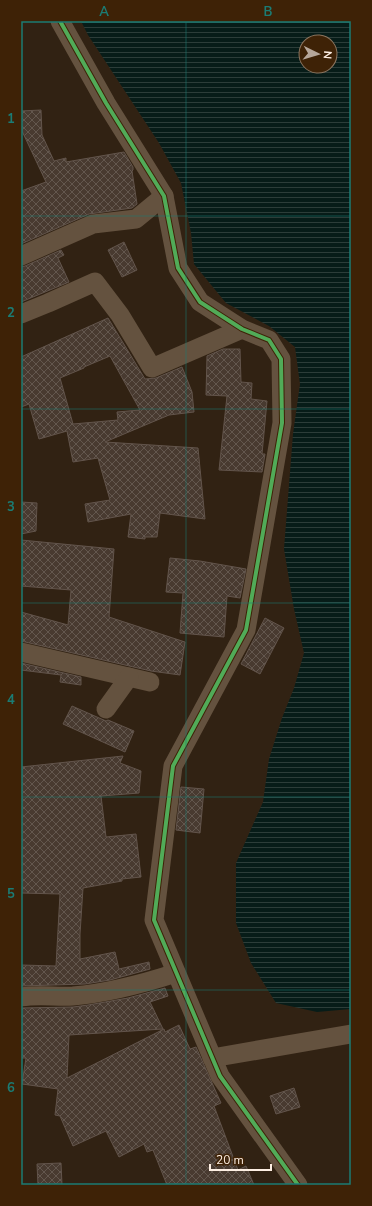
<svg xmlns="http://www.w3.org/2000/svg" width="372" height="1206" viewBox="0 0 372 1206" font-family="'Nunito Sans',sans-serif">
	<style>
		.water { fill: url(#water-rules); fill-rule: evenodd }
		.building { fill: url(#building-cross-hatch); stroke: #62544b; fill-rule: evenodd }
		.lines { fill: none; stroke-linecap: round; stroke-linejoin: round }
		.street { stroke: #64523f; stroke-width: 19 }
		.cycleway-casing { stroke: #3e2206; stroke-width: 6 }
		.cycleway { stroke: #51ab58; stroke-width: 4 }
		.grid { fill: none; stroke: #1b7c74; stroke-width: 1; stroke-opacity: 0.55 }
		.neatline { fill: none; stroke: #1b7c74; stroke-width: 1.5 }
		.grid-label { font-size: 13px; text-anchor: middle; font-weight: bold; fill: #1b7c74 }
	</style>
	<defs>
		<pattern id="water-rules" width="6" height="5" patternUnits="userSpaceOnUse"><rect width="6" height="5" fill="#071c18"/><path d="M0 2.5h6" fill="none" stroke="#2c3d39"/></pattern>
		<pattern id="building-cross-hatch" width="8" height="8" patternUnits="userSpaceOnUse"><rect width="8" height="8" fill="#483a30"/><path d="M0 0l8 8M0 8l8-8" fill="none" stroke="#63574e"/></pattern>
	</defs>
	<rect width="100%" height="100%" fill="#312213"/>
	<path class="water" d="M 81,21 L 351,21 L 351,1009 L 317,1012 L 276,1003 L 251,963 L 236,923 L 236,863 L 263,802 L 269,759 L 282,718 L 294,688 L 304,653 L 294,609 L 284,549 L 293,434 L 300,384 L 295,347 L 269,326 L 226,303 L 194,264 L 191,233 L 181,183 L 159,143 L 88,35 ZM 306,42 L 330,42 L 330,66 L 306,66 Z"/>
	<g class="building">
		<path d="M 41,110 L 42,135 L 54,161 L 66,158 L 66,162 L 124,152 L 133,167 L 133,170 L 132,171 L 137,204 L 132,208 L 89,214 L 21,244 L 21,191 L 46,182 L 22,131 L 21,111 Z"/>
		<path d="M 124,242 L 137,270 L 122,277 L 108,250 Z"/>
		<path d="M 61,250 L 64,255 L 58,258 L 69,282 L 21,302 L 21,267 L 25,266 Z"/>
		<path d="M 108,318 L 145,379 L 156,378 L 182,367 L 192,392 L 194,412 L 169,415 L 105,442 L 198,448 L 205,519 L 160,513 L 157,537 L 145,537 L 145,539 L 128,537 L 131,514 L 88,522 L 85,504 L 110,500 L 98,458 L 73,462 L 67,431 L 39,439 L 29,404 L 21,407 L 21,357 ZM 110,356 L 140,410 L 117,412 L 118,420 L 73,424 L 60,378 L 84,368 L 84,367 Z"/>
		<path d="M 223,349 L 240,349 L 241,382 L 252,383 L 251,399 L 267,401 L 262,454 L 265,454 L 262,472 L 219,470 L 227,396 L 206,395 L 207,356 Z"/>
		<path d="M 21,502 L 37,503 L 36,531 L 21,534 Z"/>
		<path d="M 21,540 L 114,549 L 109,617 L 185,642 L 180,675 L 151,671 L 21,641 L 21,612 L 68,625 L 71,590 L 21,586 Z"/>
		<path d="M 170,558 L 200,561 L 246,569 L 240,598 L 227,596 L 224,637 L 180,633 L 183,593 L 166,592 Z"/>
		<path d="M 265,618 L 284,628 L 260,674 L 241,664 Z"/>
		<path d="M 21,663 L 81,677 L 81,685 L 60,682 L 61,675 L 21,670 Z"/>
		<path d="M 72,706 L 106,721 L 108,720 L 134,731 L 125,752 L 63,724 Z"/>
		<path d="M 123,756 L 120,763 L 141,771 L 139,793 L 101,796 L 106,837 L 136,834 L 141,877 L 122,879 L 122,881 L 83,888 L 80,934 L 80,959 L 115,952 L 119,969 L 149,962 L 150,969 L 110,980 L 85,984 L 21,986 L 21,965 L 56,966 L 60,894 L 21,893 L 21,767 Z"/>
		<path d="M 181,787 L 204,789 L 200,833 L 176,830 Z"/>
		<path d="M 165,988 L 168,996 L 150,1002 L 163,1029 L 69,1035 L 67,1078 L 164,1029 L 165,1032 L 179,1025 L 190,1049 L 196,1047 L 221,1103 L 214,1106 L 238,1170 L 246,1166 L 254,1185 L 167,1185 L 153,1150 L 147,1152 L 144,1144 L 119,1157 L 106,1131 L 73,1146 L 60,1116 L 55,1115 L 58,1089 L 22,1084 L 26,1058 L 21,1058 L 21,1008 L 73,1007 L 88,1005 L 128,998 Z"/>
		<path d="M 294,1088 L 300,1107 L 276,1114 L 270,1096 Z"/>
		<path d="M 61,1163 L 62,1185 L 38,1185 L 37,1164 Z"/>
	</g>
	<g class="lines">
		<g class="street">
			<path d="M 60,21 L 106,103 L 164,196 L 178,268 L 200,302 L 242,329 L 269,340 L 281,359 L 282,423 L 246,630 L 173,766 L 154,920 L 220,1076 L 298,1185"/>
			<path d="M 21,256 L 93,224 L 136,219 L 164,196"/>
			<path d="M 21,314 L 48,303 L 95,282 L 120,315 L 152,368 L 242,329"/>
			<path d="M 21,652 L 150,682"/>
			<path d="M 106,709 L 129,677"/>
			<path d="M 21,997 C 38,994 56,997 73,996 C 109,993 142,984 176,973"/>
			<path d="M 212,1058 L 351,1034"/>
		</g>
		<g class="cycleway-casing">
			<path id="cycleway" d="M 60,21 L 106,103 L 164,196 L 178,268 L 200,302 L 242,329 L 269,340 L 281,359 L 282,423 L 246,630 L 173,766 L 154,920 L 220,1076 L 298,1185"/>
		</g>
		<use href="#cycleway" class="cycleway"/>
	</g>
	<path class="grid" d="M 186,21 L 186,1185M 21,216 L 351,216M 21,409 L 351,409M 21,603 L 351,603M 21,797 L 351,797M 21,990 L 351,990"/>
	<rect width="372" height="1206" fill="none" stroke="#3e2206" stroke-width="44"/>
	<g transform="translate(318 54) rotate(95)"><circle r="19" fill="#3e2206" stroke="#8b745e"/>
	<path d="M0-3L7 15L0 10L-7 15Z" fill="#b6a79a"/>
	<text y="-6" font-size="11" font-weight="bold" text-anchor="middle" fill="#feefe3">N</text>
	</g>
	<path d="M210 1164v6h61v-6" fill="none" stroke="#feefe3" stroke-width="2"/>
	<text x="216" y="1164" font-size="12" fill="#feefe3" stroke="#3e2206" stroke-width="3" paint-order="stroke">20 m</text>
	<rect x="22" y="22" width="328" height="1162" class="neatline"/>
	<g class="grid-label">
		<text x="104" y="16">A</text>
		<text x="268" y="16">B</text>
		<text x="11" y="123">1</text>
		<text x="11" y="317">2</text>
		<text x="11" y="511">3</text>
		<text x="11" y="704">4</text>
		<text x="11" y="898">5</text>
		<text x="11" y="1092">6</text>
	</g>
</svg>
